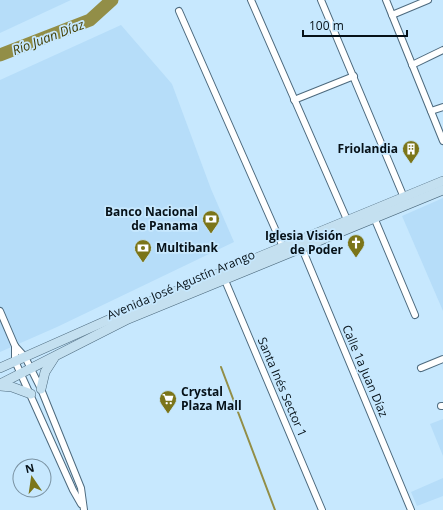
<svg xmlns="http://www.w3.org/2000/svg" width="443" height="510" viewBox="0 0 443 510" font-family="'Open Sans',sans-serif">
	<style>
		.built { fill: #b6ddf9 }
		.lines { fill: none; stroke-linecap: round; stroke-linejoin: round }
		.stream { stroke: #928e47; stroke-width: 2 }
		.river { stroke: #928e47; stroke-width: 13 }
		.street-casing { stroke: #4d6a7e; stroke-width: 8 }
		.secondary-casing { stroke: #4d6a7e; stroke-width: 10 }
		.street { stroke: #fff; stroke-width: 6 }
		.secondary { stroke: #c4e0f0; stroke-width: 9 }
		.labels { text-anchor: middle; stroke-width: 3.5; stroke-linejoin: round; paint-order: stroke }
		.poi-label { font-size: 12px; font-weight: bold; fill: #061118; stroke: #c7e8fe; text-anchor: end }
		.street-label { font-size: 12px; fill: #061118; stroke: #c7e8fe }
		.water-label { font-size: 13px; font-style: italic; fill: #433f04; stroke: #c7e8fe }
	</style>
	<rect width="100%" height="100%" fill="#c7e8fe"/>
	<g class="built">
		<path d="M 0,0 L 71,0 L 0,33 Z"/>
		<path d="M 121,25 L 172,84 L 211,189 L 234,242 L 57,327 L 0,352 L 0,80 Z"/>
		<path d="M 443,198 L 443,311 L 402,216 Z"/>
		<path d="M 443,419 L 443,456 L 430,424 Z"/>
		<path d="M 443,478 L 443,496 L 417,506 L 411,492 Z"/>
	</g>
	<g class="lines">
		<path class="stream" d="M 221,367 L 275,510"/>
		<path class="river" d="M 0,55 L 90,20 L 112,0"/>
		<g class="street-casing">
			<g id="street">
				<path d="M 251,0 L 348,222"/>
				<path d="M 321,0 L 405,200"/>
				<path d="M 386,0 L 443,141"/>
				<path d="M 179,11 L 283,247"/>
				<path d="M 392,15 L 428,0"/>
				<path d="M 412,65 L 443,50"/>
				<path d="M 294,100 L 354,76"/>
				<path d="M 431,111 L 443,107"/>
				<path d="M 373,215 L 415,315"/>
				<path d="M 301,246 L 411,510"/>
				<path d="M 224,278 L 322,510"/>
				<path d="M 0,311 L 15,346 L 25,357 L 41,389 L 81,488 L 84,510"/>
				<path d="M 15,346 L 15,361 L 73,490 L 81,504"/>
				<path d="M 421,368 L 443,359"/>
				<path d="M 441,406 L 443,406"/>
			</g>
		</g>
		<g class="secondary-casing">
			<g id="secondary">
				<path d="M 0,368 L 135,308 L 443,181"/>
				<path d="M 0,384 L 128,319 L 443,190"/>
				<path d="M 0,386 L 12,387 L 31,394"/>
				<path d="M 41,389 L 45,372 L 54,358"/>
			</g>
		</g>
		<use href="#street" class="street"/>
		<use href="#secondary" class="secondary"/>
	</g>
	<defs>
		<g id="building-pin" transform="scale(0.9)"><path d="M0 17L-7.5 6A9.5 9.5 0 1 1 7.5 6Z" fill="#7b7519" stroke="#c7e8fe"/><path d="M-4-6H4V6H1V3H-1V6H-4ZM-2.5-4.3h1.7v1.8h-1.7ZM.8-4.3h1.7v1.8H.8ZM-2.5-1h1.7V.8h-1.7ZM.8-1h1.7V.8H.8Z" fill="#fff"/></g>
		<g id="bank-pin" transform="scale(0.9)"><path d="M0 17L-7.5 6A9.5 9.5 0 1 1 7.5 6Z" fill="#7b7519" stroke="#c7e8fe"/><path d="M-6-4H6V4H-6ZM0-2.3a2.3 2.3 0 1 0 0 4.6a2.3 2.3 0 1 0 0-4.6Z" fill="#fff"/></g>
		<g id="church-pin" transform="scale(0.9)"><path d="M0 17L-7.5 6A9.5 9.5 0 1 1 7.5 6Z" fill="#7b7519" stroke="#c7e8fe"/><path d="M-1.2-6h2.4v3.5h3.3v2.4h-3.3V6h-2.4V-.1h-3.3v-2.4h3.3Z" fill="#fff"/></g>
		<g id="supermarket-pin" transform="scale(0.9)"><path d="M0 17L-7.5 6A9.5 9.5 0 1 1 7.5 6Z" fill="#7b7519" stroke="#c7e8fe"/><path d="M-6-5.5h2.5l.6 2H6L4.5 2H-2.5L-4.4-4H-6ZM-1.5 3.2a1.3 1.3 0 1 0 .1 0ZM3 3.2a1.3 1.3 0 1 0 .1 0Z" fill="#fff"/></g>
	</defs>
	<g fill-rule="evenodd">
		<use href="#building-pin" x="411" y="149"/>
		<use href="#bank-pin" x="211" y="219"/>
		<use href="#church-pin" x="356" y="243"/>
		<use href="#bank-pin" x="143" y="248"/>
		<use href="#supermarket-pin" x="168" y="399"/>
	</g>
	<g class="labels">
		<g class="poi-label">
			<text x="398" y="153">Friolandia</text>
			<text x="198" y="216">Banco Nacional<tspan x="198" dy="14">de Panama</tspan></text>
			<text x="343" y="240">Iglesia Visión<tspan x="343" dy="14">de Poder</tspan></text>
			<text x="156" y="252" text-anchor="start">Multibank</text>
			<text x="181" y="396" text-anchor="start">Crystal<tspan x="181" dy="14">Plaza Mall</tspan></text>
		</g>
		<g class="street-label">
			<text transform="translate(181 285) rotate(-23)" y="4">Avenida José Agustín Arango</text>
			<text transform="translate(365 371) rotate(67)" y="4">Calle 1a Juan Díaz</text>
			<text transform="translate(282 387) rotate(67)" y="4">Santa Inés Sector 1</text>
		</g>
		<g class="water-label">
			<text transform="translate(48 37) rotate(-21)" y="5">Río Juan Díaz</text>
		</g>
	</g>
	<g transform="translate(32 478) rotate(347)"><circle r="19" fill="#c7e8fe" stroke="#7a92a2"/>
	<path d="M0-3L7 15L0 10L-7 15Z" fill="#7b7519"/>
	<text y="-6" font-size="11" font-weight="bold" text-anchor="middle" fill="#061118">N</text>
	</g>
	<path d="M303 30v6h104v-6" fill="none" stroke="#061118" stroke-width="2"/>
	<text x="309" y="30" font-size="12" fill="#061118" stroke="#c7e8fe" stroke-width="3" paint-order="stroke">100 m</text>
</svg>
